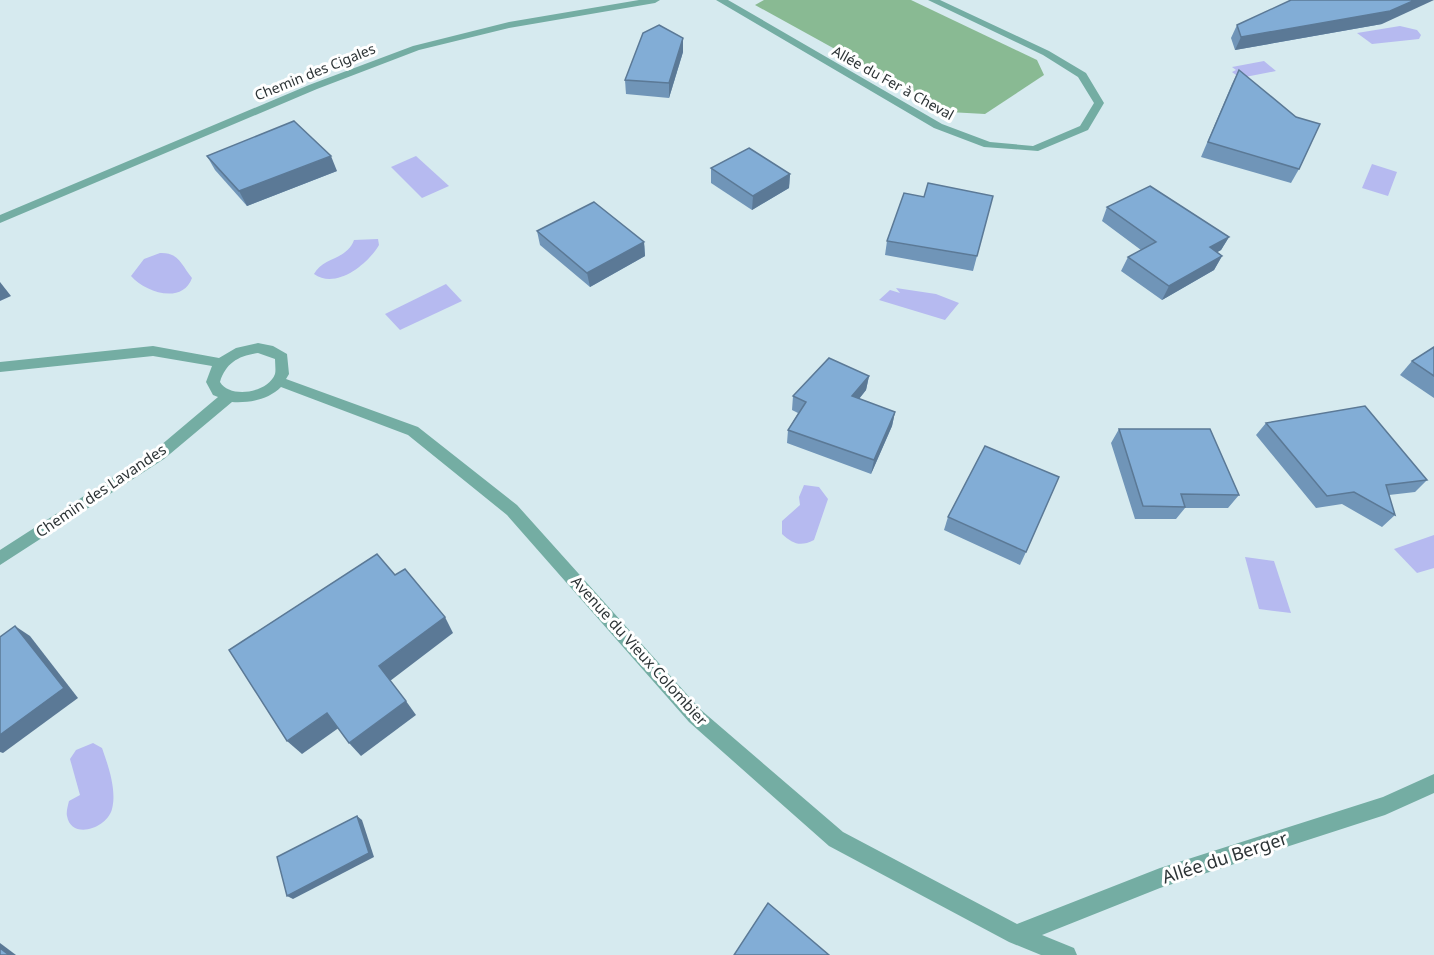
<svg xmlns="http://www.w3.org/2000/svg" width="1434" height="955" viewBox="0 0 1434 955" font-family="'Noto Sans',sans-serif">
	<style>
		.forest { fill: #89ba93 }
		.water { fill: #b6baf0 }
		.lines { fill: none; stroke-linecap: round; stroke-linejoin: round }
		.street { fill: #74ada3; fill-rule: evenodd }
		.wall { fill: #7095b8 }
		.shaded-wall { fill: #5b7996 }
		.building { fill: #82add6; stroke: #5b7996; stroke-width: 1.5 }
		.labels { text-anchor: middle; stroke-width: 6; stroke-linejoin: round; paint-order: stroke }
		.far-street-label { font-size: 14px; fill: #2d3436; stroke: #fff }
		.street-label { font-size: 15px; fill: #2d3436; stroke: #fff }
		.near-street-label { font-size: 18px; fill: #2d3436; stroke: #fff }
	</style>
	<rect width="100%" height="100%" fill="#d6eaef"/>
	<path class="forest" d="M 764,0 L 911,0 L 1037,60 L 1044,75 L 985,114 L 949,112 L 755,5 Z"/>
	<g class="water">
		<path d="M 1400,26 L 1417,30 L 1421,35 L 1419,39 L 1372,44 L 1357,33 Z"/>
		<path d="M 1264,61 L 1276,71 L 1240,78 L 1232,72 L 1236,70 L 1232,67 Z"/>
		<path d="M 416,156 L 449,186 L 422,198 L 391,167 Z"/>
		<path d="M 1372,164 L 1397,172 L 1388,196 L 1362,188 Z"/>
		<path d="M 378,239 L 379,245 C 368,264 336,290 314,274 C 323,257 347,260 354,240 Z"/>
		<path d="M 160,253 C 179,252 182,266 192,278 C 182,305 145,292 131,276 L 144,259 Z"/>
		<path d="M 446,284 L 462,301 L 400,330 L 385,314 Z"/>
		<path d="M 896,288 L 936,294 L 959,303 L 945,320 L 879,300 L 890,290 L 900,293 Z"/>
		<path d="M 804,485 L 819,487 L 828,499 L 814,540 C 800,547 793,544 782,534 L 782,521 L 800,505 L 799,497 Z"/>
		<path d="M 1434,535 L 1434,568 L 1417,573 L 1394,549 Z"/>
		<path d="M 1245,557 L 1274,561 L 1291,613 L 1259,609 Z"/>
		<path d="M 93,743 L 102,748 C 108,765 117,790 112,809 C 107,829 71,840 67,816 C 66,812 68,805 69,801 L 80,795 L 70,759 L 76,750 Z"/>
	</g>
	<g class="lines">
		<g class="street">
			<path d="M 639,0 L 660,0 L 655,3 L 509,28 L 419,50 L 317,89 L 0,223 L 0,215 L 309,85 L 413,46 L 509,22 Z"/>
			<path d="M 716,0 L 728,0 L 942,124 L 990,142 L 1033,146 L 1080,126 L 1094,103 L 1078,77 L 1043,55 L 928,0 L 940,0 L 1049,51 L 1086,73 L 1104,103 L 1088,130 L 1038,151 L 984,147 L 934,128 Z"/>
			<path d="M 258,343 L 273,346 L 287,354 L 289,374 L 286,379 L 418,427 L 517,505 L 701,710 L 843,832 L 1017,924 L 1160,868 L 1383,797 L 1434,774 L 1434,793 L 1385,815 L 1160,888 L 1042,935 L 1074,948 L 1077,955 L 1041,955 L 1009,942 L 829,846 L 689,722 L 507,515 L 408,435 L 281,387 C 268,400 249,403 232,402 L 164,459 L 0,565 L 0,550 L 154,451 L 218,397 L 213,395 L 206,382 L 212,366 L 153,356 L 0,372 L 0,362 L 153,346 L 219,358 L 236,348 ZM 258,353 L 275,359 C 275,364 276,370 275,374 C 268,393 230,399 220,382 C 226,363 238,356 258,353 Z"/>
		</g>
	</g>
	<g class="wall">
		<path d="M 1382,24 L 1235,50 L 1231,38 L 1237,25 Z"/>
		<path d="M 683,38 L 683,52 L 669,98 L 626,94 L 625,80 Z"/>
		<path d="M 1239,70 L 1299,169 L 1291,183 L 1201,157 L 1232,84 Z"/>
		<path d="M 207,156 L 337,171 L 247,206 L 215,170 Z"/>
		<path d="M 711,168 L 790,174 L 789,188 L 752,210 L 711,183 Z"/>
		<path d="M 1107,207 L 1229,237 L 1221,250 L 1217,252 L 1222,256 L 1214,270 L 1162,300 L 1121,271 L 1128,257 L 1141,250 L 1102,221 Z"/>
		<path d="M 537,231 L 644,242 L 645,256 L 590,287 L 540,245 Z"/>
		<path d="M 887,241 L 977,256 L 973,271 L 885,255 Z"/>
		<path d="M 1434,347 L 1434,398 L 1400,375 L 1412,361 Z"/>
		<path d="M 869,376 L 866,390 L 859,399 L 895,412 L 892,426 L 871,474 L 787,443 L 788,430 L 798,413 L 792,410 L 793,396 Z"/>
		<path d="M 1266,423 L 1427,480 L 1415,492 L 1389,495 L 1395,515 L 1382,527 L 1342,504 L 1316,508 L 1256,435 Z"/>
		<path d="M 1119,429 L 1239,495 L 1228,508 L 1185,508 L 1176,519 L 1135,519 L 1111,443 Z"/>
		<path d="M 948,517 L 1026,552 L 1020,565 L 944,530 Z"/>
	</g>
	<g class="shaded-wall">
		<path d="M 1415,0 L 1434,0 L 1382,24 L 1235,50 L 1241,37 Z"/>
		<path d="M 683,38 L 683,52 L 669,98 L 669,83 Z"/>
		<path d="M 331,156 L 337,171 L 247,206 L 239,191 Z"/>
		<path d="M 790,174 L 789,188 L 752,210 L 753,196 Z"/>
		<path d="M 1229,237 L 1221,250 L 1202,261 L 1210,247 Z"/>
		<path d="M 644,242 L 645,256 L 590,287 L 587,273 Z"/>
		<path d="M 1222,256 L 1214,270 L 1162,300 L 1169,286 Z"/>
		<path d="M 0,282 L 11,296 L 0,301 Z"/>
		<path d="M 869,376 L 866,390 L 850,410 L 852,396 Z"/>
		<path d="M 895,412 L 892,426 L 871,474 L 874,460 Z"/>
		<path d="M 445,617 L 453,633 L 390,681 L 379,666 Z"/>
		<path d="M 15,626 L 30,636 L 78,698 L 3,753 L 0,752 L 0,735 Z"/>
		<path d="M 406,701 L 416,715 L 361,756 L 349,743 Z"/>
		<path d="M 327,713 L 340,727 L 302,754 L 287,741 Z"/>
		<path d="M 357,816 L 362,820 L 374,857 L 293,899 L 287,896 Z"/>
		<path d="M 0,943 L 16,955 L 9,955 L 0,948 Z"/>
	</g>
	<g class="building">
		<path d="M 1291,0 L 1415,0 L 1390,11 L 1241,37 L 1237,25 Z"/>
		<path d="M 659,25 L 683,38 L 669,83 L 625,80 L 643,33 Z"/>
		<path d="M 1239,70 L 1296,117 L 1320,124 L 1299,169 L 1208,142 Z"/>
		<path d="M 294,121 L 331,156 L 239,191 L 207,156 Z"/>
		<path d="M 749,148 L 790,174 L 753,196 L 711,168 Z"/>
		<path d="M 928,183 L 993,196 L 977,256 L 887,241 L 904,193 L 924,197 Z"/>
		<path d="M 1150,186 L 1229,237 L 1210,247 L 1222,256 L 1169,286 L 1128,257 L 1156,242 L 1107,207 Z"/>
		<path d="M 594,202 L 644,242 L 587,273 L 537,231 Z"/>
		<path d="M 1434,347 L 1434,376 L 1412,361 Z"/>
		<path d="M 829,358 L 869,376 L 852,396 L 895,412 L 874,460 L 788,430 L 806,402 L 793,396 Z"/>
		<path d="M 1365,406 L 1427,480 L 1386,485 L 1395,515 L 1354,492 L 1327,496 L 1266,423 Z"/>
		<path d="M 1119,429 L 1210,429 L 1239,495 L 1181,494 L 1185,507 L 1143,506 Z"/>
		<path d="M 985,446 L 1059,477 L 1026,552 L 948,517 Z"/>
		<path d="M 377,554 L 395,575 L 405,569 L 445,617 L 379,666 L 406,701 L 349,743 L 327,713 L 287,741 L 229,650 Z"/>
		<path d="M 15,626 L 64,688 L 0,735 L 0,637 Z"/>
		<path d="M 357,816 L 369,853 L 287,896 L 277,857 Z"/>
		<path d="M 768,903 L 829,955 L 734,955 Z"/>
		<path d="M 0,948 L 9,955 L 0,955 Z"/>
	</g>
	<g class="labels">
		<g class="far-street-label">
			<text transform="translate(315 72) rotate(-22)" y="5">Chemin des Cigales</text>
			<text transform="translate(893 83) rotate(29)" y="5">Allée du Fer à Cheval</text>
		</g>
		<g class="street-label">
			<text transform="translate(101 491) rotate(-34)" y="5">Chemin des Lavandes</text>
			<text transform="translate(639 651) rotate(48)" y="5">Avenue du Vieux Colombier</text>
		</g>
		<g class="near-street-label">
			<text transform="translate(1225 858) rotate(-18)" y="6">Allée du Berger</text>
		</g>
	</g>
</svg>
